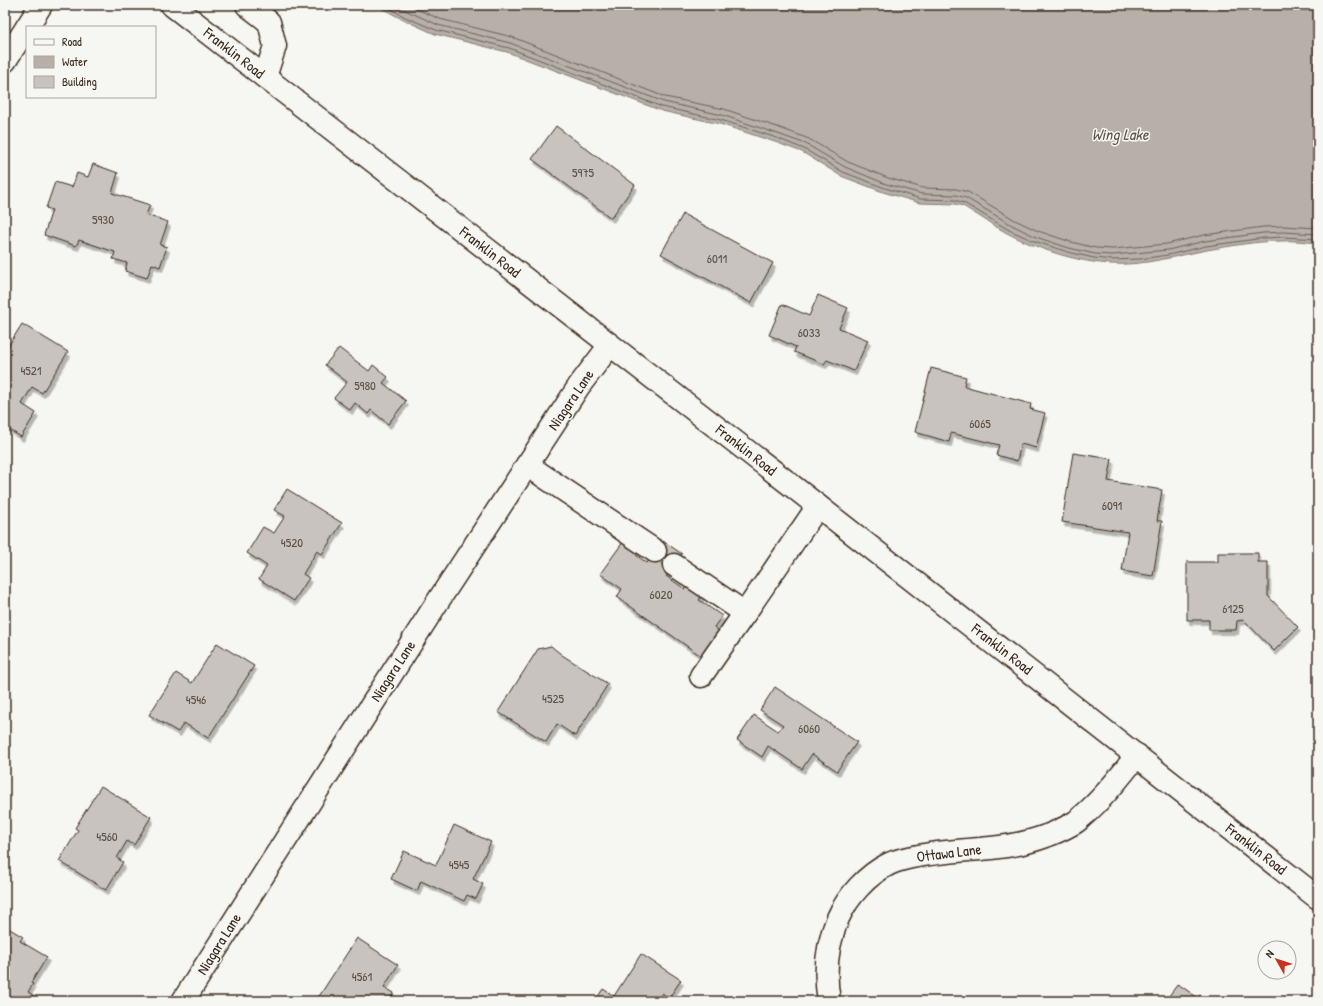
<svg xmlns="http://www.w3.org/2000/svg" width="1323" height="1006" viewBox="0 0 1323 1006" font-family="'Patrick Hand',sans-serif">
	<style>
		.water { fill: #b6b0a9; stroke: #857a71 }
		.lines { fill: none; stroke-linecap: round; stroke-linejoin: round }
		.shore { stroke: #6c6056; stroke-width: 1 }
		.building { fill: #c8c3be; stroke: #3b2a1e; filter: url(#shadow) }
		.minor-casing { stroke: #3b2a1e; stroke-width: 25 }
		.minor { stroke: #f6f6f2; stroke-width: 22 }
		.labels { text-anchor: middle; stroke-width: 3; stroke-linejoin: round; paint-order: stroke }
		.number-label { font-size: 13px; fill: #5e5046 }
		.street-label { font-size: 15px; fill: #3b2a1e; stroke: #f6f6f2 }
		.water-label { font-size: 16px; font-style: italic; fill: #605248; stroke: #f6f6f2 }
	</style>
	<defs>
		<filter id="shadow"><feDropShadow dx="2.5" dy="4.5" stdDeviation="0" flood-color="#0004"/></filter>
	</defs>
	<rect width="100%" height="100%" fill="#f6f6f2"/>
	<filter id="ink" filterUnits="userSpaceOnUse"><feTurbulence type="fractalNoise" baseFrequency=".025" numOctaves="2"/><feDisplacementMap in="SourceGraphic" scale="8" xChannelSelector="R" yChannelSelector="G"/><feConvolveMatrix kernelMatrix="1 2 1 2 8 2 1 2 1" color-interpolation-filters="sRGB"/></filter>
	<g filter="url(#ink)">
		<path class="water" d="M 378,5 L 1318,5 L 1318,243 C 1306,242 1294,240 1282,241 C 1257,241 1231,246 1207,250 C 1175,256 1143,266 1111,264 C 1077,262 1037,249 1007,233 C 992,225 978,215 963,206 L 955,204 L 920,203 L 883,192 L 841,176 L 802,152 L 775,142 L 720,124 L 662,111 L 507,52 L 435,34 L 404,20 L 381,8 Z"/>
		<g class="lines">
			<g class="shore">
				<path d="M 384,5 L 405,17 L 436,30 L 509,48 L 662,107 L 721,120 L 777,138 L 804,149 L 843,172 L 885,188 L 921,199 L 955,200 L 964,203 L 1009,230 L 1034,241 L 1068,252 L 1094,258 L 1112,260 L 1140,259 L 1168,255 L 1206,246 L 1264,238 L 1283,237 L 1318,239"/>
				<path d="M 394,5 L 438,25 L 510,43 L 664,102 L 722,115 L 778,134 L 806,144 L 845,167 L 886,184 L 922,194 L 956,195 L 966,198 L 1012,225 L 1036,237 L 1069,248 L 1095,254 L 1112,255 L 1168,250 L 1205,241 L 1263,233 L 1283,232 L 1318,234"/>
				<path d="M 407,5 L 440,19 L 512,37 L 665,97 L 724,109 L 780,128 L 809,139 L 848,162 L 888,178 L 923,188 L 956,189 L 968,192 L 1015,220 L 1038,231 L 1071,242 L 1096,248 L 1113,249 L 1167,244 L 1204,235 L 1263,227 L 1283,226 L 1318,228"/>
			</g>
		</g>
		<g class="building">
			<path d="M 556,126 L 635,185 L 611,218 L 532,159 Z"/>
			<path d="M 93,164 L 118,173 L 112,193 L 150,205 L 146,215 L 168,222 L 160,245 L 167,247 L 160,267 L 152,264 L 147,278 L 125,271 L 127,263 L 113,259 L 115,252 L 79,240 L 76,246 L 44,235 L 52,210 L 46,208 L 55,182 L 72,187 L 77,173 L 88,177 Z"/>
			<path d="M 683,214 L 773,263 L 751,303 L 661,254 Z"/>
			<path d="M 818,295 L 848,308 L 839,328 L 868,340 L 854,371 L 827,360 L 824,364 L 794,352 L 796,347 L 769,335 L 782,304 L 809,316 Z"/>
			<path d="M 22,324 L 68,352 L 42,393 L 32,387 L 22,404 L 36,413 L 21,437 L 5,427 L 5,351 Z"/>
			<path d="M 339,348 L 369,371 L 373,365 L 388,377 L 383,383 L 406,401 L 388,424 L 371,410 L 368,414 L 355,403 L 350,410 L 334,398 L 347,382 L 325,365 Z"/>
			<path d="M 931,368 L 966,377 L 964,386 L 1031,404 L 1030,409 L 1045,413 L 1036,448 L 1021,444 L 1017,461 L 996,455 L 999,445 L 951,433 L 949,442 L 915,432 Z"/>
			<path d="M 1073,453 L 1112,459 L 1108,481 L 1162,490 L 1157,521 L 1162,521 L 1153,576 L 1122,571 L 1128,532 L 1062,522 Z"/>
			<path d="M 287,489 L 342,523 L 322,554 L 317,551 L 303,574 L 309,578 L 294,601 L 259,579 L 267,566 L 247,553 L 263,527 L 274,533 L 285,516 L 274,510 Z"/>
			<path d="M 628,535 L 643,545 L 636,555 L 647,563 L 663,541 L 682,554 L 666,576 L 685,589 L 691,580 L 706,591 L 699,600 L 722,616 L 714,627 L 719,631 L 701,656 L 617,597 L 622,589 L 600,574 Z"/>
			<path d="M 1218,553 L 1258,553 L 1258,562 L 1268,562 L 1268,596 L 1298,627 L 1274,651 L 1244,620 L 1237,621 L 1236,630 L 1209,630 L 1209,620 L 1187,620 L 1187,562 L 1218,562 Z"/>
			<path d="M 217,643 L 254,666 L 208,738 L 184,723 L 178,732 L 149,715 L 176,673 L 192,683 Z"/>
			<path d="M 551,646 L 562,655 L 608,684 L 575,736 L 557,724 L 546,742 L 498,712 L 538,649 Z"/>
			<path d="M 775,687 L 857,742 L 837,771 L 812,754 L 802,769 L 768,746 L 762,757 L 737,740 L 754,715 L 778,731 L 783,725 L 760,710 Z"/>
			<path d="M 101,786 L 151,817 L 134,845 L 127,841 L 117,858 L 123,862 L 106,890 L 59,861 L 78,830 L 75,828 Z"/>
			<path d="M 454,825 L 491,842 L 473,879 L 483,884 L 476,899 L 467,895 L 464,901 L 421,881 L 417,891 L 391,879 L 404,851 L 436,865 Z"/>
			<path d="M 5,926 L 23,937 L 20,941 L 47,957 L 31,983 L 33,984 L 28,992 L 39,999 L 38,1001 L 5,1001 Z"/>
			<path d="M 357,938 L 398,965 L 384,987 L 394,993 L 389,1001 L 316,1001 Z"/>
			<path d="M 641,954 L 681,980 L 669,998 L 662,993 L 657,1001 L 595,1001 L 603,989 L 614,996 Z"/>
			<path d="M 1178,984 L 1198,998 L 1200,995 L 1208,1001 L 1165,1001 Z"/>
		</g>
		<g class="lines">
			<g class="minor-casing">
				<g id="minor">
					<path d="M 172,5 L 818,506 L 1318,898"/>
					<path d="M 247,5 L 269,22 L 275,46 L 265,77"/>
					<path d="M 27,27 L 41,5"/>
					<path d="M 5,61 L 27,27"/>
					<path d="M 527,465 L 655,551"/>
					<path d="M 674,565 L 745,613"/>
					<path d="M 701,676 L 745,613 L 818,506"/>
					<path d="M 183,1001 L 440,598 L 579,386 L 610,345"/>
					<path d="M 829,1001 C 824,973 827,944 838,918 C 848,896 867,875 889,864 C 899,859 912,857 924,855 C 964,848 1007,851 1046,836 C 1055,833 1065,828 1074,823 C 1078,821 1081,817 1085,814 C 1105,796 1121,776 1137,755"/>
				</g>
			</g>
			<use href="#minor" class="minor"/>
		</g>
	</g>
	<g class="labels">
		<g class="number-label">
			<text x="583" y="177">5975</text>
			<text x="103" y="224">5930</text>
			<text x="717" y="263">6011</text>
			<text x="809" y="337">6033</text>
			<text x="31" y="375">4521</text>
			<text x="365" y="390">5980</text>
			<text x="980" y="428">6065</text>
			<text x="1112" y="510">6091</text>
			<text x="292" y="547">4520</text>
			<text x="661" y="599">6020</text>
			<text x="1233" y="613">6125</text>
			<text x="553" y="703">4525</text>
			<text x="196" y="704">4546</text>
			<text x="809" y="733">6060</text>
			<text x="107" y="841">4560</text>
			<text x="459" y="869">4545</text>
			<text x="362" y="981">4561</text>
		</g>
		<g class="street-label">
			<text transform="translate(234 53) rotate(38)" y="5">Franklin Road</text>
			<text transform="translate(490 252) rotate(38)" y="5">Franklin Road</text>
			<text transform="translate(571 400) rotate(-56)" y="5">Niagara Lane</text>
			<text transform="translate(746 450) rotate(38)" y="5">Franklin Road</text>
			<text transform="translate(1002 649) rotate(38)" y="5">Franklin Road</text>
			<text transform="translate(393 671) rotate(-57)" y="5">Niagara Lane</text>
			<text transform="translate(1256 849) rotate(38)" y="5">Franklin Road</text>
			<text transform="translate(949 853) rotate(-7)" y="5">Ottawa Lane</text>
			<text transform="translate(219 944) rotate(-58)" y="5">Niagara Lane</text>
		</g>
		<g class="water-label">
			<text x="1120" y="140">Wing Lake</text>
		</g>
	</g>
	<rect width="1323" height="1006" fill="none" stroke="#f6f6f2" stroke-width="20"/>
	<rect x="10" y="10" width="1303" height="986" fill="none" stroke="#3b2a1e" stroke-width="1.5" filter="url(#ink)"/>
	<rect x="26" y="26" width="130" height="72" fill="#f6f6f2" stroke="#aba49d"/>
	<rect x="34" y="39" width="20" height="6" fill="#f6f6f2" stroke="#aba49d"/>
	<text x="62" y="46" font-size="12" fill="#3b2a1e">Road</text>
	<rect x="34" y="56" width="20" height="12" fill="#b6b0a9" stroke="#aba49d"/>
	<text x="62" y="66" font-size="12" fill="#3b2a1e">Water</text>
	<rect x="34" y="76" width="20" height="12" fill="#c8c3be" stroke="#aba49d"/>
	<text x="62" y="86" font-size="12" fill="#3b2a1e">Building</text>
	<g transform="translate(1277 960) rotate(309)"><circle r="19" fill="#f6f6f2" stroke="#aba49d"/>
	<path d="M0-3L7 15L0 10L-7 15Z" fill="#c8321e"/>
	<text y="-6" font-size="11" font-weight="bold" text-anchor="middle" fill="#3b2a1e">N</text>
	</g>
</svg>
